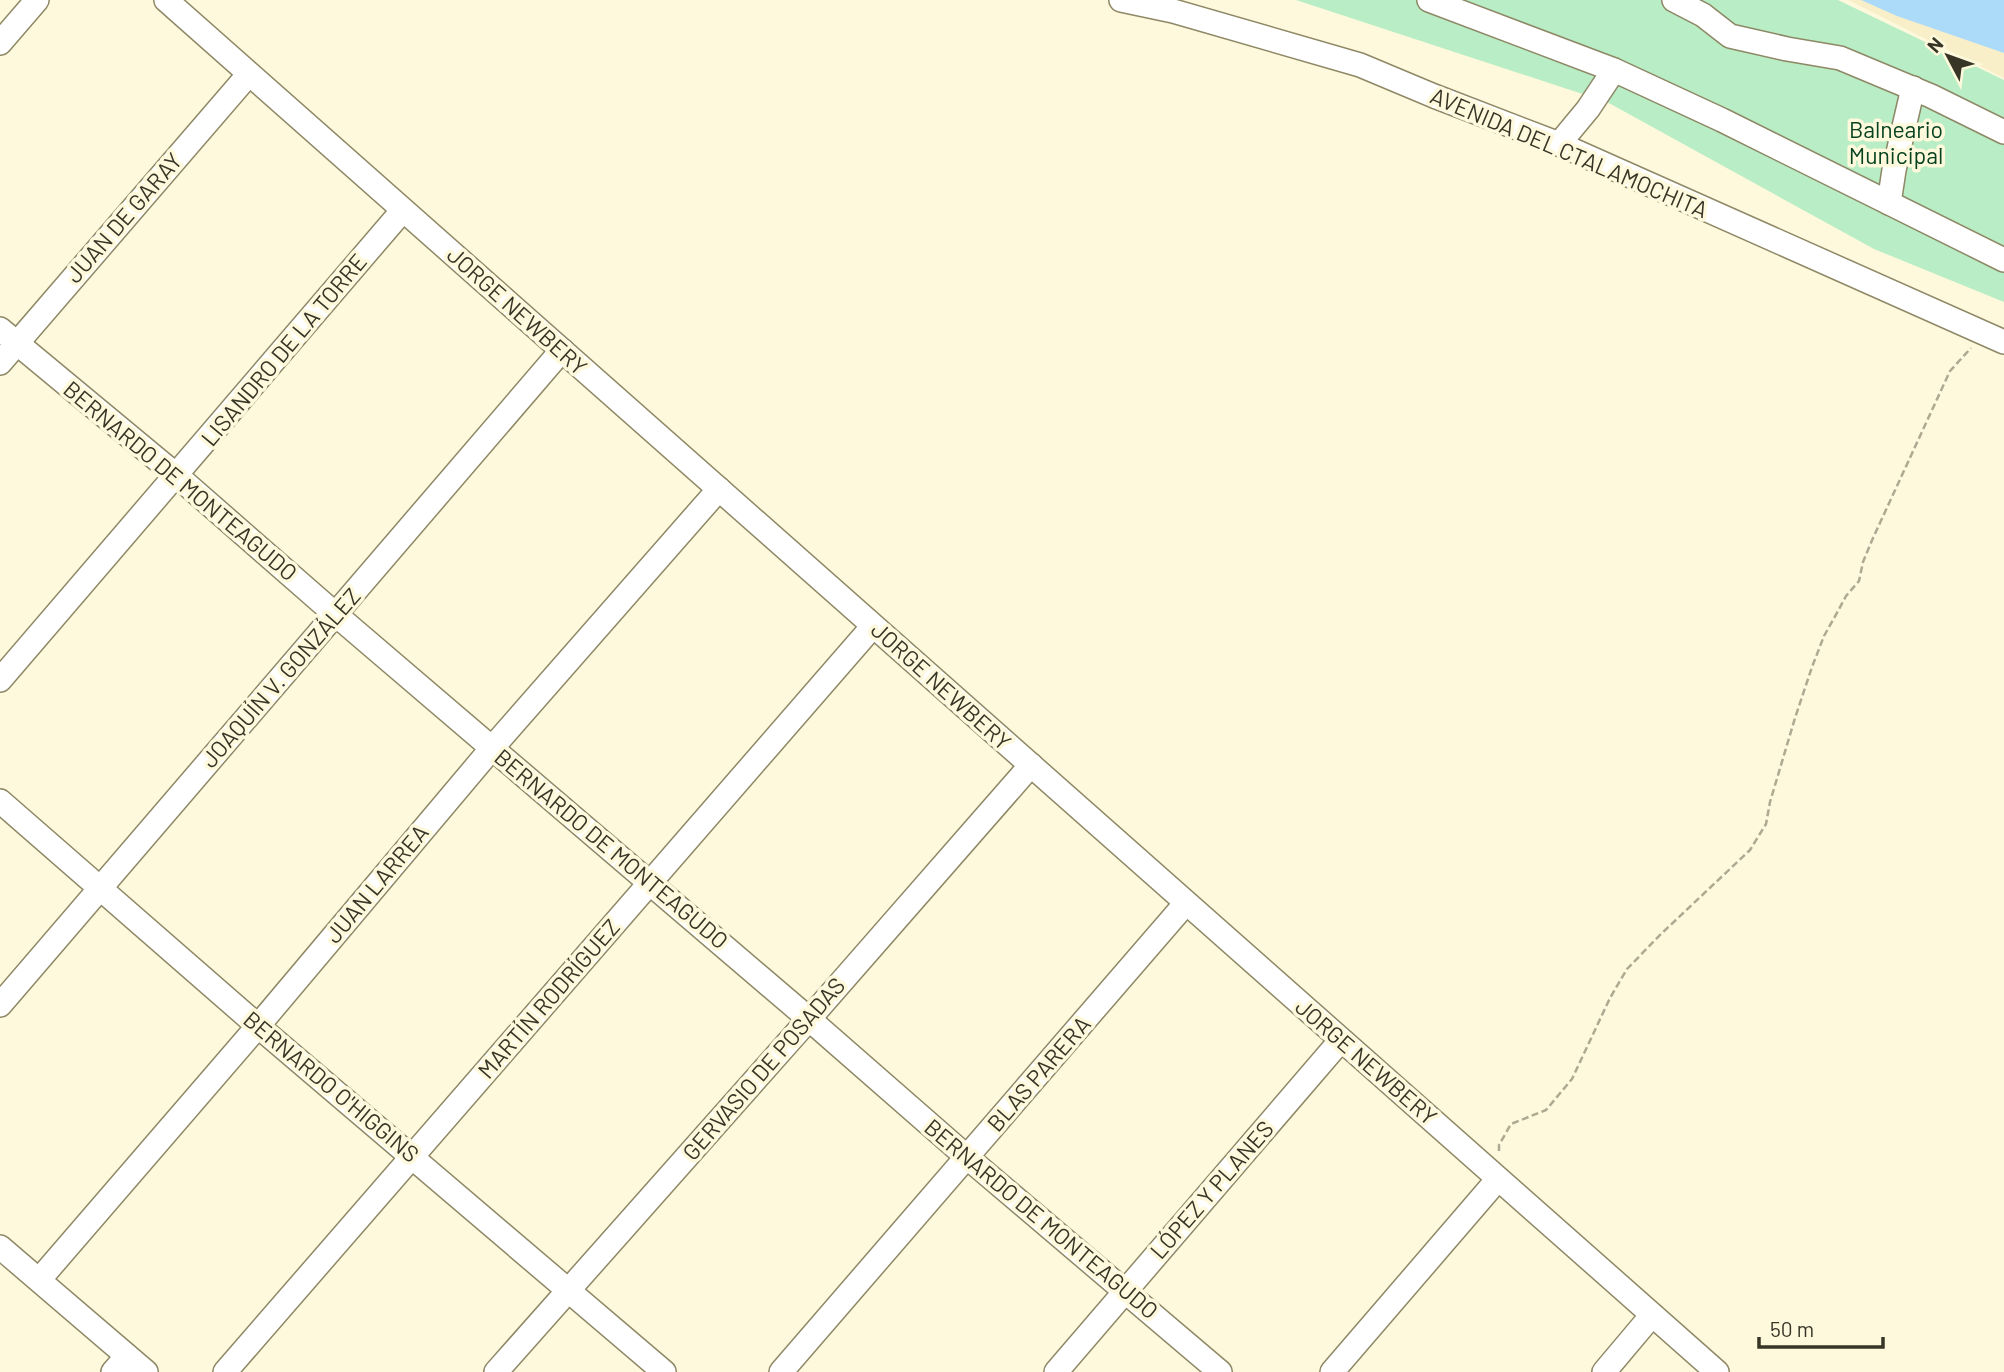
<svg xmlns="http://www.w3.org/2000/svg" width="2004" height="1372" viewBox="0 0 2004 1372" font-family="Barlow,sans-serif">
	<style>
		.green { fill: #b8edc5 }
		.sand { fill: #f8efc9 }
		.water { fill: #abdbf9 }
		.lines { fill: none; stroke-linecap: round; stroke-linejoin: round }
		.minor-casing { stroke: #8e8866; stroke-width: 26 }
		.path { stroke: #ada992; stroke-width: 2.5; stroke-dasharray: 7 3.5; stroke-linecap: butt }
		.minor { stroke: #fff; stroke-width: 23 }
		.labels { text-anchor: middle; stroke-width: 7; stroke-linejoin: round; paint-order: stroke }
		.park-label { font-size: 23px; fill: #064220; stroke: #fef9dc }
		.street-label { font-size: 23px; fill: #373526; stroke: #fef9dc }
	</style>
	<rect width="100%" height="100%" fill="#fef9dc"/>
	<path class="green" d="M 1296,0 L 1838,0 L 2004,80 L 2004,302 L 1874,249 L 1607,102 Z"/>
	<path class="sand" d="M 1848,0 L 1878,0 L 2004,51 L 2004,78 Z"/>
	<path class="water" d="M 1861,0 L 2004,0 L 2004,53 L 1897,16 Z"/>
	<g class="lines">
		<g class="minor-casing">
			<g id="minor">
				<path d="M 166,0 L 1717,1372"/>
				<path d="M 1121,0 L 1173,11 L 1360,65 L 1434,96 L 1559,144 L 2004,342"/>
				<path d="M 1429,0 L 1614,70 L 1722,120 L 2004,260"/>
				<path d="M 1674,0 L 1703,15 L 1730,36 L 1787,49 L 1840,58 L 1931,96 L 2004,132"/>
				<path d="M 0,43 L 37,0"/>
				<path d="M 1559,144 L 1588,109 L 1614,70"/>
				<path d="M 1889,203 L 1894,170 L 1913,88"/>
				<path d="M 0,329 L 176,475 L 335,614 L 809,1019 L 968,1158 L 1220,1372"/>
				<path d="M 0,363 L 249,74"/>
				<path d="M 0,680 L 403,210"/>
				<path d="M 0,801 L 258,1026 L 664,1372"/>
				<path d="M 0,1005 L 562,350"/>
				<path d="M 0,1247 L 146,1372"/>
				<path d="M 39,1280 L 258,1026 L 492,748 L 719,489"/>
				<path d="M 113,1372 L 127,1356"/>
				<path d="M 225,1372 L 873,626"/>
				<path d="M 496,1372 L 809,1019 L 1031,765"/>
				<path d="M 781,1372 L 1186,903"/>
				<path d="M 1056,1372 L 1341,1040"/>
				<path d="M 1332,1372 L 1498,1179"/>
				<path d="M 1604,1372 L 1652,1315"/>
			</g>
		</g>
		<path class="path" d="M 1499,1151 L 1499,1145 L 1511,1124 L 1546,1110 L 1572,1079 L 1610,998 L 1627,969 L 1661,934 L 1750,850 L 1766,824 L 1770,802 L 1795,718 L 1812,667 L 1824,636 L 1838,611 L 1846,596 L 1859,581 L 1863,562 L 1873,538 L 1950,371 L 1971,348"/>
		<use href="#minor" class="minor"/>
	</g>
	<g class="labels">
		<g class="park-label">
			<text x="1896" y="138">Balneario<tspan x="1896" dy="26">Municipal</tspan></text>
		</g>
		<g class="street-label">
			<text transform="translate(1569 153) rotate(23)" y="8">AVENIDA DEL CTALAMOCHITA</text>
			<text transform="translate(124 218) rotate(-49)" y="8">JUAN DE GARAY</text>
			<text transform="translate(517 311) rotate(42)" y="8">JORGE NEWBERY</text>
			<text transform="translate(284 350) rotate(-50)" y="8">LISANDRO DE LA TORRE</text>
			<text transform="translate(180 481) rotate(40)" y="8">BERNARDO DE MONTEAGUDO</text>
			<text transform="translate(281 678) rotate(-49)" y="8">JOAQUÍN V. GONZÁLEZ</text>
			<text transform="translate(941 686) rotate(42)" y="8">JORGE NEWBERY</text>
			<text transform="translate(611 849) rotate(40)" y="8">BERNARDO DE MONTEAGUDO</text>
			<text transform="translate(377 884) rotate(-50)" y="8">JUAN LARREA</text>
			<text transform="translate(549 999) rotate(-49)" y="8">MARTÍN RODRÍGUEZ</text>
			<text transform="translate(1366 1062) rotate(41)" y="8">JORGE NEWBERY</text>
			<text transform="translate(764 1069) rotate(-49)" y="8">GERVASIO DE POSADAS</text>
			<text transform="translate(1039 1074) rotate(-49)" y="8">BLAS PARERA</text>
			<text transform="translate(331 1087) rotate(40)" y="8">BERNARDO O'HIGGINS</text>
			<text transform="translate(1212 1190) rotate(-49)" y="8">LÓPEZ Y PLANES</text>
			<text transform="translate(1041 1219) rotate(40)" y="8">BERNARDO DE MONTEAGUDO</text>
		</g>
	</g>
	<g transform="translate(1948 56) rotate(311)" stroke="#fef9dc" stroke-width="5" paint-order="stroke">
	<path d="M0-5L12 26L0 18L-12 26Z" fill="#373526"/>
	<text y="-10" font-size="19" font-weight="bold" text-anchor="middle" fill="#373526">N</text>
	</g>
	<path d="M1759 1337v10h124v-10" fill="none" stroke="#373526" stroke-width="3.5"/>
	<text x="1770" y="1337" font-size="21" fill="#373526" stroke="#fef9dc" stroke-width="5" paint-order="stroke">50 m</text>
</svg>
